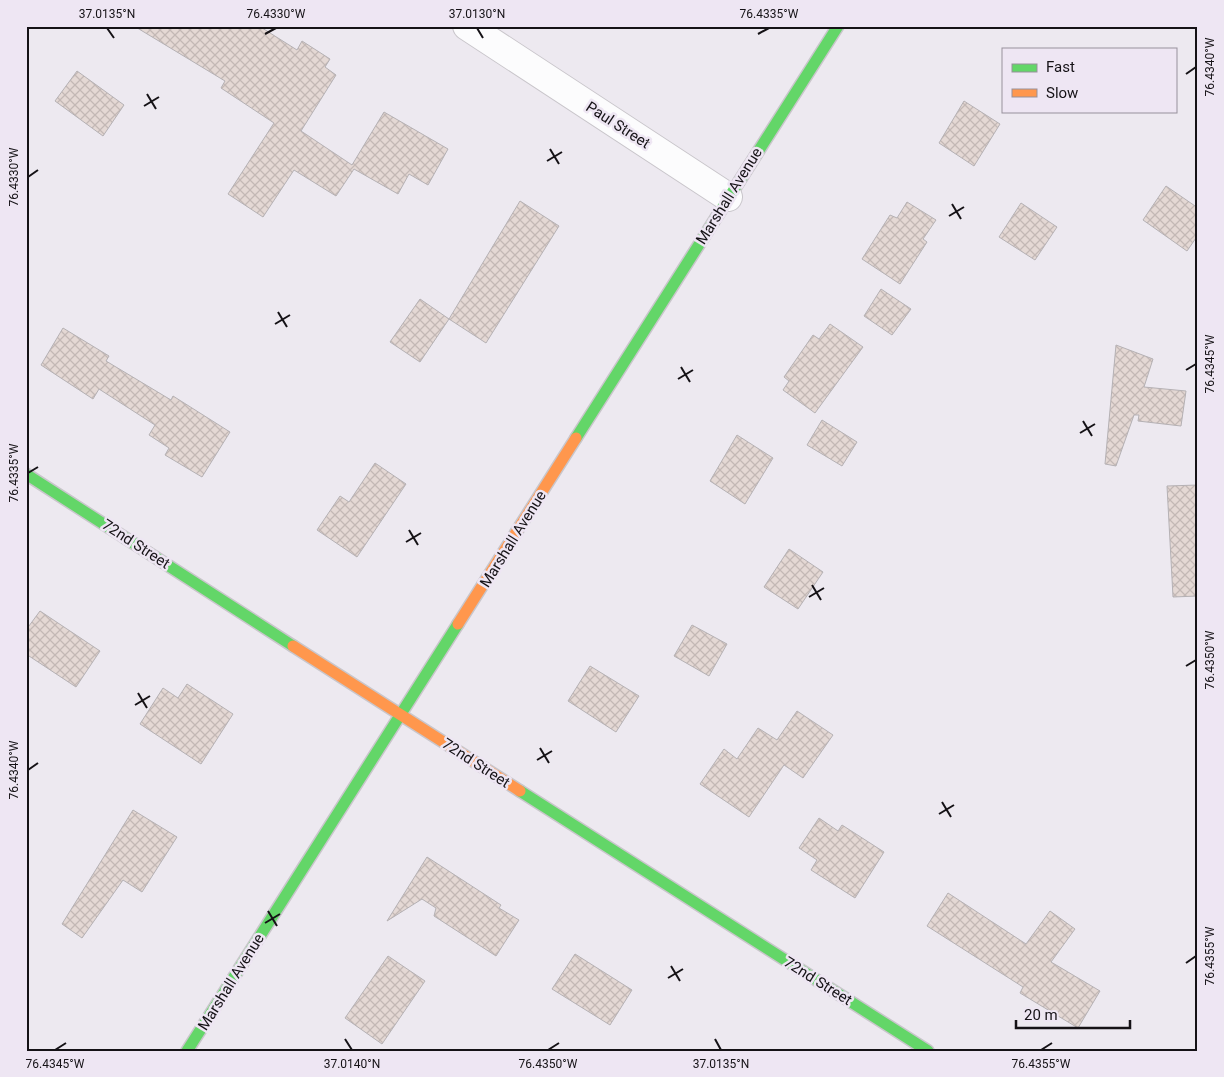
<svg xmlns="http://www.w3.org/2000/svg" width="1224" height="1077" viewBox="0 0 1224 1077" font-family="Roboto,sans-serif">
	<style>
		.building { fill: url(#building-cross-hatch); stroke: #b5b1b4 }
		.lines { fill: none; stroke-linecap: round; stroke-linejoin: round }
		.street-casing { stroke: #c9c6cb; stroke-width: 30 }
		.fast-casing { stroke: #c9c6cb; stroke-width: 14 }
		.slow-casing { stroke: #c9c6cb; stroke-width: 14 }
		.street { stroke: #fcfcfd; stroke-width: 28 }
		.fast { stroke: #63d668; stroke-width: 11 }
		.slow { stroke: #ff974d; stroke-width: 11 }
		.ticks { fill: none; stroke: #151216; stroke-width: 2 }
		.labels { text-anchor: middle; stroke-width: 5; stroke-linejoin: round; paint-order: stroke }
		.street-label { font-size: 15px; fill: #151216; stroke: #eee6f3 }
		.neatline { fill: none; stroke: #151216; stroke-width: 2 }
		.ticks-label { font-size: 12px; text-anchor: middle; fill: #151216 }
	</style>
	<defs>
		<pattern id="building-cross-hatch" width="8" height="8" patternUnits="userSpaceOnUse" patternTransform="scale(1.25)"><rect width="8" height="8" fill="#e4d8d4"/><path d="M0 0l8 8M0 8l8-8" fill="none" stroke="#c3b8b5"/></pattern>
	</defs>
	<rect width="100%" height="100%" fill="#ede9f0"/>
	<g class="building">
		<path d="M 134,26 L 259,26 L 297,50 L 302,41 L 330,59 L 325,67 L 336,75 L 301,131 L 352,165 L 384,112 L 448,149 L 428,185 L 409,174 L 398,194 L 354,169 L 336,196 L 294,170 L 263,217 L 228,194 L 274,123 L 221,88 L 225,81 Z"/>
		<path d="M 77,71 L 124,105 L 103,136 L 55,101 Z"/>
		<path d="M 964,101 L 1000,124 L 974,166 L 939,143 Z"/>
		<path d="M 1166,186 L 1198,208 L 1198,235 L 1187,251 L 1143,220 Z"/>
		<path d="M 520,201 L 559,226 L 486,343 L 449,319 Z"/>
		<path d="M 907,202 L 936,220 L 923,239 L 927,242 L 900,284 L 862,259 L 890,215 L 897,218 Z"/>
		<path d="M 1021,203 L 1057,227 L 1035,260 L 999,237 Z"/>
		<path d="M 881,289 L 911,309 L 892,335 L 864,316 Z"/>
		<path d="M 420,299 L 449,319 L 420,362 L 390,342 Z"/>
		<path d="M 830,324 L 863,347 L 815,413 L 783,390 L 789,381 L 784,377 L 813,335 L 819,339 Z"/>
		<path d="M 63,328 L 109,356 L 106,361 L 171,400 L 173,396 L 230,432 L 202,477 L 165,455 L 169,448 L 149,435 L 155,425 L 99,389 L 93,399 L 41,365 Z"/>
		<path d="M 1116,345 L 1153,359 L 1144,387 L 1186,391 L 1181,426 L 1138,421 L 1139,415 L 1134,415 L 1116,466 L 1105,464 Z"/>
		<path d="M 822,420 L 857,442 L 842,466 L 807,445 Z"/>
		<path d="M 737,435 L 773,458 L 745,504 L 710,481 Z"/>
		<path d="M 375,463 L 406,484 L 357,557 L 317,530 L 340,496 L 349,502 Z"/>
		<path d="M 1198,485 L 1198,596 L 1173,597 L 1167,486 Z"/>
		<path d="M 789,549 L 823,572 L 798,609 L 764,587 Z"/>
		<path d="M 40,611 L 100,651 L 76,687 L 26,654 L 26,630 Z"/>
		<path d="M 692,625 L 727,644 L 709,676 L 674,656 Z"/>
		<path d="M 590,666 L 639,696 L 616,732 L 568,701 Z"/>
		<path d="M 187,684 L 233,714 L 201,764 L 140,724 L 163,688 L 178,698 Z"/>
		<path d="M 797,711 L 833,735 L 803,778 L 784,765 L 749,817 L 700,784 L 724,749 L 737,759 L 758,728 L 777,740 Z"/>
		<path d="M 133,810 L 177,837 L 142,892 L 123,880 L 82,938 L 62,924 Z"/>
		<path d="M 819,818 L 838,831 L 842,825 L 884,852 L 855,898 L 811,870 L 817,860 L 799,848 Z"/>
		<path d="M 427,857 L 501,905 L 499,908 L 519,920 L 496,956 L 434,916 L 436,908 L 422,899 L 387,921 Z"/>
		<path d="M 948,893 L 1026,944 L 1050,911 L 1075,929 L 1051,962 L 1100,991 L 1078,1028 L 1020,993 L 1023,987 L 927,926 Z"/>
		<path d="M 575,954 L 632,990 L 610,1025 L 552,989 Z"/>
		<path d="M 388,956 L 425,981 L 382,1044 L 345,1018 Z"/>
	</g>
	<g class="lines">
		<g class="street-casing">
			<path id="street" d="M 467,26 L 728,197"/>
		</g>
		<g class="fast-casing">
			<g id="fast">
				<path d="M 576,438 L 838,26"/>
				<path d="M 26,474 L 293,646"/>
				<path d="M 520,791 L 928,1051"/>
				<path d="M 187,1051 L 458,624"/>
			</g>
		</g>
		<g class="slow-casing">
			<g id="slow">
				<path d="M 458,624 L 576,438"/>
				<path d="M 293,646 L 520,791"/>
			</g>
		</g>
		<use href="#street" class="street"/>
		<use href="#fast" class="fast"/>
		<use href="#slow" class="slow"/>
	</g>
	<path class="ticks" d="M 107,28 L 114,38M 477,28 L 483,38M 265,34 L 276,28M 758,34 L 769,28M 1186,74 L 1196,67M 147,94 L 156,109M 144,106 L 159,97M 550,149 L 559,164M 547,161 L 562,152M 28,177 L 38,170M 952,204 L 961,219M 949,216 L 964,207M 278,312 L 287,327M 275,324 L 290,315M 681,367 L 690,382M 1186,370 L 1196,364M 678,379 L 693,370M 1083,421 L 1092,436M 1080,433 L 1095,424M 28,473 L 38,467M 409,530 L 418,545M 406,542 L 421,533M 812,585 L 821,600M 809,597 L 824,588M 1186,666 L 1196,660M 138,693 L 147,708M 135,705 L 150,696M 540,748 L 549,763M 537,760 L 552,751M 28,770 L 38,763M 942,802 L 951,817M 939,814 L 954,805M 268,911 L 277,926M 265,923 L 280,914M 1186,963 L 1196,956M 671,966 L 680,981M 668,978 L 683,969M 345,1039 L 352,1050M 715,1039 L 721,1050M 55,1050 L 66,1043M 548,1050 L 559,1043M 1041,1050 L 1052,1043"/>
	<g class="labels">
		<g class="street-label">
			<text transform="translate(618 125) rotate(33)" y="5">Paul Street</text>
			<text transform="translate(729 196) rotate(-58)" y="5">Marshall Avenue</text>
			<text transform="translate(513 539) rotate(-58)" y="5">Marshall Avenue</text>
			<text transform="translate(136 544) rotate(33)" y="5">72nd Street</text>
			<text transform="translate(476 763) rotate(33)" y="5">72nd Street</text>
			<text transform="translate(818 981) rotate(32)" y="5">72nd Street</text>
			<text transform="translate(231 982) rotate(-58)" y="5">Marshall Avenue</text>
		</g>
	</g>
	<rect width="1224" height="1077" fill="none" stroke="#eee6f3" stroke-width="55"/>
	<rect x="1002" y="48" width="175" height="65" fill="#eee6f3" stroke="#97919b"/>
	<rect x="1012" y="64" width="25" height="8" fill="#63d668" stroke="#97919b"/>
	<text x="1046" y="72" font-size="15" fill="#151216">Fast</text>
	<rect x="1012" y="89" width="25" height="8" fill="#ff974d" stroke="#97919b"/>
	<text x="1046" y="98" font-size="15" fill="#151216">Slow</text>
	<path d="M1016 1020v8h114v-8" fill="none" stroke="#151216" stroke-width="2.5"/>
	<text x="1024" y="1020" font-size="15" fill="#151216" stroke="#eee6f3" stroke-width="4" paint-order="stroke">20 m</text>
	<rect x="28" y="28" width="1168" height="1022" class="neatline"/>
	<g class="ticks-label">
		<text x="107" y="18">37.0135°N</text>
		<text x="276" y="18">76.4330°W</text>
		<text x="477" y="18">37.0130°N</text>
		<text x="769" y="18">76.4335°W</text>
		<text transform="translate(1210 67) rotate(-90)" y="4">76.4340°W</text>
		<text transform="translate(14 177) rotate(-90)" y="4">76.4330°W</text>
		<text transform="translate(1210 364) rotate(-90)" y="4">76.4345°W</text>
		<text transform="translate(14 473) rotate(-90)" y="4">76.4335°W</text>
		<text transform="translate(1210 660) rotate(-90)" y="4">76.4350°W</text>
		<text transform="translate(14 770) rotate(-90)" y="4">76.4340°W</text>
		<text transform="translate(1210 956) rotate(-90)" y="4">76.4355°W</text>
		<text x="55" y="1068">76.4345°W</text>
		<text x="352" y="1068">37.0140°N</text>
		<text x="548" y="1068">76.4350°W</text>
		<text x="721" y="1068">37.0135°N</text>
		<text x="1041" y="1068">76.4355°W</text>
	</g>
</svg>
